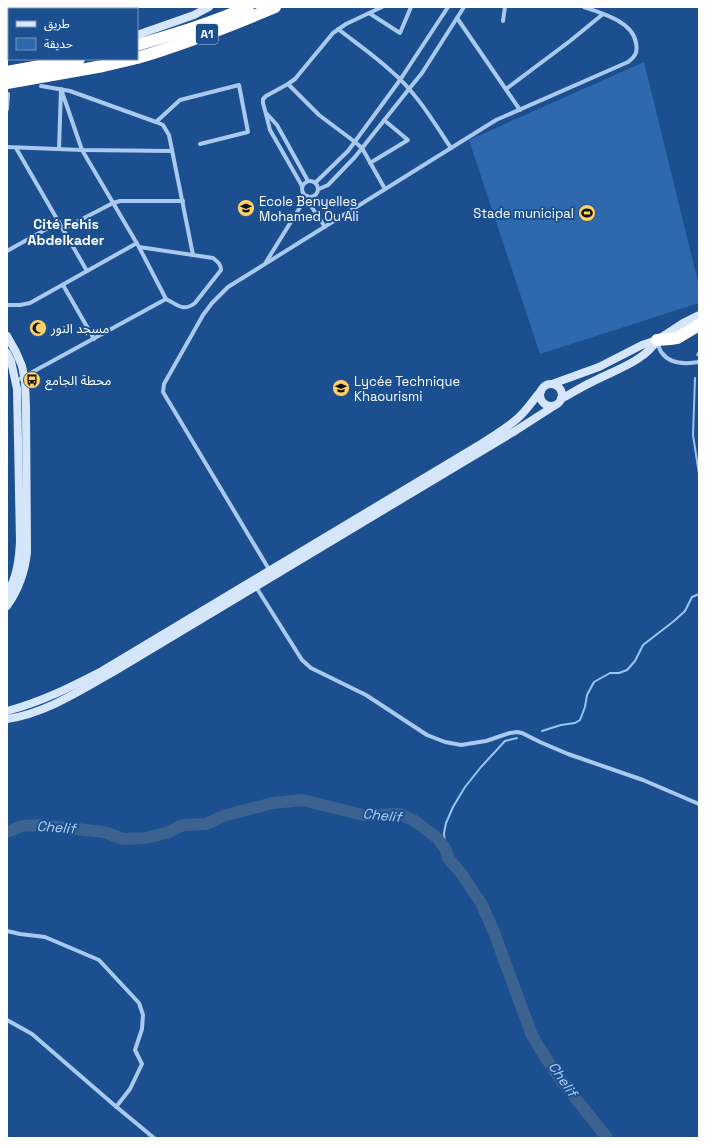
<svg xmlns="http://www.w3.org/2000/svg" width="706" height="1145" viewBox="0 0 706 1145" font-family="'Space Grotesk','Noto Sans Arabic',sans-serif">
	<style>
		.green { fill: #2e69ad }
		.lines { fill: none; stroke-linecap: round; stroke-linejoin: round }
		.stream { stroke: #9cc4f0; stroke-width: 2 }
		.river { stroke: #3c6290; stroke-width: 12 }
		.street { stroke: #a9c9ee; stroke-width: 4 }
		.secondary { stroke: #d6e6fa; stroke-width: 8 }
		.highway { stroke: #fff; stroke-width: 12 }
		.labels { text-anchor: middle; stroke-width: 4; stroke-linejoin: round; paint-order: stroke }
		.shield { fill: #1b4f8f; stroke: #bbcadd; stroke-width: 1 }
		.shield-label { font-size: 12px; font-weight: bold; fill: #fff }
		.poi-label { font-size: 13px; fill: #fff; stroke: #1b4f8f; text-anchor: start }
		.neighbourhood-label { font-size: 14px; font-weight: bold; fill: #fff; stroke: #1b4f8f }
		.water-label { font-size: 14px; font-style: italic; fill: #b5d3f5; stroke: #1b4f8f }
	</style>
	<rect width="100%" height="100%" fill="#1b4f8f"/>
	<path class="green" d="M 644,62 L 699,286 L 699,303 L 540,354 L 469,140 Z"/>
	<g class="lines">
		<g class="stream">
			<path d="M 697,355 L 699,352"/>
			<path d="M 695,378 L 693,435 L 699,474"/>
			<path d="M 542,731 L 561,725 L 575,723 L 580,720 L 585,707 L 587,695 L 594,682 L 610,673 L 619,673 L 627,670 L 635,661 L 643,645 L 674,621 L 685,611 L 692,597 L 699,594"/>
			<path d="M 445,848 L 444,833 L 446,823 L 453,807 L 465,787 L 481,767 L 505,741 L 517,738"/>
		</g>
		<path class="river" d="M 7,832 L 22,826 L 39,825 L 104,832 L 123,839 L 146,838 L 166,833 L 183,825 L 206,824 L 226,815 L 273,803 L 302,800 L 363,815 L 400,814 L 415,821 L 436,837 L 445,848 L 448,858 L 461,873 L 481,903 L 494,932 L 531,1033 C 551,1071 581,1104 607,1138"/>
		<g class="street">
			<path d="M 32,7 L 32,9"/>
			<path d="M 369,13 L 400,33 L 411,7"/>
			<path d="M 457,18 L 520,110"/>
			<path d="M 503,21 L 505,7"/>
			<path d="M 338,29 C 356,43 375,56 391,71 C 416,92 433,121 451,148"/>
			<path d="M 288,84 L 319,115 L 355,142 L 362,148 L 385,189"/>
			<path d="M 41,86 L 70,91 L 156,122 L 163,125 L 169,135 L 193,255"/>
			<path d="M 506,89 L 570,41 L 603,14"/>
			<path d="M 7,109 L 8,94"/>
			<path d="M 267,114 L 277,125 L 308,181"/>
			<path d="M 156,122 L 180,100 L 239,85 L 248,132 L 200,144"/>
			<path d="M 7,147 L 82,150 L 172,151"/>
			<path d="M 16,148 L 87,271"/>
			<path d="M 59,149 L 61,89 L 82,150 L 139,247 L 166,299"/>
			<path d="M 370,163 L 408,140 L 384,120"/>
			<circle cx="310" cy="189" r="8"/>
			<path d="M 316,182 L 348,151 L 400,80 L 448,7"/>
			<path d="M 302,186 L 270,130 L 266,114 L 263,103 L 263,99 L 266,96 L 288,84 L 295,79 L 333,33 L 346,24 L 382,7"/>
			<path d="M 319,189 L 328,185 L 355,157 L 409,89 L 422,73 L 464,7"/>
			<path d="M 307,196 L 309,203 L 325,227"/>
			<path d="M 63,229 L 113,203 L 120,201 L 183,201"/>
			<path d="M 7,251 L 59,222"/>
			<path d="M 266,262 L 307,196"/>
			<path d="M 63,285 L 94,339"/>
			<path d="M 7,305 L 20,305 L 30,303 L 137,243"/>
			<path d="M 657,341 C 658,345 659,349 662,353 C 670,364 687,364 699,362"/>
			<path d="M 16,381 L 166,299 C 178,305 183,312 195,303 L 221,270 C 221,264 218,262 213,258 L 139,247"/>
			<path d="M 270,571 L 163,392 L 164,384 L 203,315 L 212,303 L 228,287 L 496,120 L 628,62 C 635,57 638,52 636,43 C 633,22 602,13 584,7"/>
			<path d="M 256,587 L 302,660 L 311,668 L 366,695 L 427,735 L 445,742 L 461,745 L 486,741 L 510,733 L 517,732 L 522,733 L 540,742 L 568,754 L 643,780 L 699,804"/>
			<path d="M 7,931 L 20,934 L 45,937 L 99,960 L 139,1003 L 143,1015 L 142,1029 L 135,1050 L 142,1064 L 130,1089 L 116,1107"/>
			<path d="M 7,1020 L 32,1034 L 113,1104 L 154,1138"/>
		</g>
		<g class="secondary">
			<path d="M 137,35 L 194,15 L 209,7"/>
			<path d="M 7,52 L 9,52"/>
			<path d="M 7,336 L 16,352 L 22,366 L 25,381 L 26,407 L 27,552 C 25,572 19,589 7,606"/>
			<path d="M 7,353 L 11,361 L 17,389 L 20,542 C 19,559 17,578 7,593"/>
			<circle cx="551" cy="395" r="11"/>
			<path d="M 552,384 L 599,367 L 642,345 L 657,340 L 683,323 L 699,315"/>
			<path d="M 561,399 C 572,393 583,386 594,381 C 615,370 645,361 657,340"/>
			<path d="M 7,711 C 41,702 71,687 102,671 L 481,444 C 493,436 507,428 518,418 C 527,410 533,400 541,391"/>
			<path d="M 7,719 C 46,713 79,691 113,672 L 515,431 L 554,406"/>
		</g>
		<g class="highway">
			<path d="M 137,45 C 175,34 212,23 248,7"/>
			<path d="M 137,58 C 184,44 230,26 275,7"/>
			<path d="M 7,72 L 79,59"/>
			<path d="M 7,83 L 103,66 L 133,59"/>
			<path d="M 657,340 L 670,339 L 677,338 L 699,325"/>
		</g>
	</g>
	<defs>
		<g id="school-disc" transform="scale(0.9)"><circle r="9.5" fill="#ffd166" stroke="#1b4f8f"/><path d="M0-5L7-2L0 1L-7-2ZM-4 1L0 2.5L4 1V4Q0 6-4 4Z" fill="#111"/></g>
		<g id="stadium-disc" transform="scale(0.9)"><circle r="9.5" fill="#ffd166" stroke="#1b4f8f"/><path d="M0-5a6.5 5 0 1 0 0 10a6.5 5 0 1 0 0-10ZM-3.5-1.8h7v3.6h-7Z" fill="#111"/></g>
		<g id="mosque-disc" transform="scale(0.9)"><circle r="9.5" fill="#ffd166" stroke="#1b4f8f"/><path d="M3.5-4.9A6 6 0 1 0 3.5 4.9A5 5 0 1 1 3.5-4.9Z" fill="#111"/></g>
		<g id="bus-disc" transform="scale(0.9)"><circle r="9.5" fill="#ffd166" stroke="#1b4f8f"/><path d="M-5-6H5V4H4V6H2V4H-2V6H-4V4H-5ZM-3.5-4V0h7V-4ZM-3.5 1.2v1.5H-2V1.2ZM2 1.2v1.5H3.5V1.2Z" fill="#111"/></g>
	</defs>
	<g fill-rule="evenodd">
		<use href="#school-disc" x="246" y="208"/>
		<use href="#stadium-disc" x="587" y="213"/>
		<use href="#mosque-disc" x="38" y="328"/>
		<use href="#bus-disc" x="32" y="380"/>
		<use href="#school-disc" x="341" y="388"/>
	</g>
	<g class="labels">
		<rect class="shield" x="196" y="24" width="22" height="20" rx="3"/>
		<g class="shield-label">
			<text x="207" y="38">A1</text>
		</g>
		<g class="poi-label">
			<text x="259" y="206">Ecole Benyelles<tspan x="259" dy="15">Mohamed Ou Ali</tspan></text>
			<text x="574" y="218" text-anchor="end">Stade municipal</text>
			<text x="51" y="333">مسجد النور</text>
			<text x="45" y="385">محطة الجامع</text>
			<text x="354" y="386">Lycée Technique<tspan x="354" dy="15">Khaourismi</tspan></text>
		</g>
		<g class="neighbourhood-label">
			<text x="66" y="229">Cité Fehis<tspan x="66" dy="16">Abdelkader</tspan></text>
		</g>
		<g class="water-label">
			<text transform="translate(382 815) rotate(6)" y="5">Chelif</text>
			<text transform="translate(56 827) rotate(4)" y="5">Chelif</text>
			<text transform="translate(563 1079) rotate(55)" y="5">Chelif</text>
		</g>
	</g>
	<rect width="706" height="1145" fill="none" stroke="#ffffff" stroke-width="16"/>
	<rect x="8" y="8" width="130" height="52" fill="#1b4f8f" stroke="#7695bc"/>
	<rect x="16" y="21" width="20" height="6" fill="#d6e6fa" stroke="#7695bc"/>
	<text x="44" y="28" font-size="12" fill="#ffffff">طريق</text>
	<rect x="16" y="38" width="20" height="12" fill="#2e69ad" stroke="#7695bc"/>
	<text x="44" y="48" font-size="12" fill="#ffffff">حديقة</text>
</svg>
